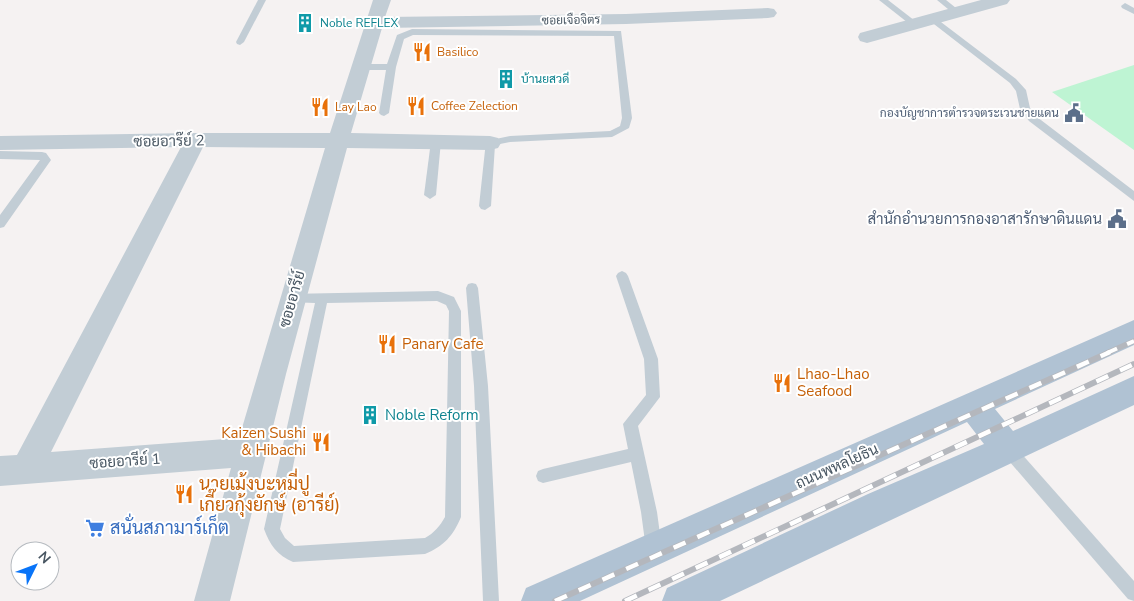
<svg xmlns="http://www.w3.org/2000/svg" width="1134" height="601" viewBox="0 0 1134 601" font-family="'Nunito Sans',Sarabun,sans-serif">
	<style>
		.green { fill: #bef4d3 }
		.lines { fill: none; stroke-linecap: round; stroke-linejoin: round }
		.lane { fill: #c2cdd5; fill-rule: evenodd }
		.street { fill: #c2cdd5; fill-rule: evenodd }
		.primary { fill: #b0c2d3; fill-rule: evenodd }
		.rail-far1-casing { stroke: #b4b7bd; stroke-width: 5.5 }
		.rail-casing { stroke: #b4b7bd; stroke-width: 6 }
		.rail-far1 { stroke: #fff; stroke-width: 4; stroke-dasharray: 11; stroke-linecap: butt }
		.rail { stroke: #fff; stroke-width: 4.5; stroke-dasharray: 13; stroke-linecap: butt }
		.labels { text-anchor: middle; stroke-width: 4; stroke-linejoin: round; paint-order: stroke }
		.far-street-label { font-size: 12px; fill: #485662; stroke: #fff }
		.far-culture-label { font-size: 12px; fill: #0d838f; stroke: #fff; text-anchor: start }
		.far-food-label { font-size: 12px; fill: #c56008; stroke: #fff; text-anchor: start }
		.far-service-label { font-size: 12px; fill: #4e5e75; stroke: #fff; text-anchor: end }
		.street-label { font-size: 15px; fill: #485662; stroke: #fff }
		.service-label { font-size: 15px; fill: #4e5e75; stroke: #fff; text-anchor: end }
		.food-label { font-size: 15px; fill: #c56008; stroke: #fff; text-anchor: start }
		.culture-label { font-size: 15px; fill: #0d838f; stroke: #fff; text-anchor: start }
		.near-food-label { font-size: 18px; fill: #c56008; stroke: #fff; text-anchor: start }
		.near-shop-label { font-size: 18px; fill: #366cbe; stroke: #fff; text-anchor: start }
	</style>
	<rect width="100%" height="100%" fill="#f5f2f2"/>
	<path class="green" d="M 1134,65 L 1134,150 L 1052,92 Z"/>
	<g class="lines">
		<g class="lane">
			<path d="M 258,0 L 266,0 L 244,42 L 240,45 L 237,44 L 236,42 Z"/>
			<path d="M 879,0 L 888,0 L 919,24 L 912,26 Z"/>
			<path d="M 937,0 L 946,0 L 961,12 L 954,14 Z"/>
			<path d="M 1125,3 L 1134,8 L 1134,14 L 1122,8 L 1121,6 Z"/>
			<path d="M 933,16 L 1016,79 L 1026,90 L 1030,108 L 1037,117 L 1134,191 L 1134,201 L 1029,121 L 1020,109 L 1016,91 L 1010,83 L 930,21 L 929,19 Z"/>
			<path d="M 412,29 L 621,31 L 632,118 L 629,128 L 612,137 L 510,142 L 495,145 L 491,206 L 485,210 L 481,209 L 479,206 L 486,141 L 510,136 L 610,131 L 620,126 L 622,118 L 614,36 L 413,35 L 404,39 L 396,67 L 389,113 L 384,116 L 381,115 L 379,113 L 386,70 L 361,70 L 356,67 L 361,64 L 387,64 L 397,35 Z"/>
			<path d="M 436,138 L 441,141 L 436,195 L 430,199 L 424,195 L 431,141 Z"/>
			<path d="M 0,151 L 42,152 L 46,153 L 51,160 L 4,227 L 0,228 L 0,215 L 40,160 L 0,159 Z"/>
			<path d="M 622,271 L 626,273 L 628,276 L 658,359 L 660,397 L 638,426 L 657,512 L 662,549 L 660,555 L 654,557 L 648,555 L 646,549 L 641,512 L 631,462 L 543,483 L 538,481 L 536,476 L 538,471 L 543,469 L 628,449 L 623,424 L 646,395 L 644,359 L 616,276 L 618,273 Z"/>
			<path d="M 472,283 L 476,284 L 478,288 L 488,386 L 499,601 L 483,601 L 474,386 L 466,288 L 468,284 Z"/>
			<path d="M 438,291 L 454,297 L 461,311 L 461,517 C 453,536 444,546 425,554 L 293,562 C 277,555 270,545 264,529 L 315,303 L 288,302 L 286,298 L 288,294 ZM 437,301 L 446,305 L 449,311 L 445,517 C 440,526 434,533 425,538 L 294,546 L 285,538 L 280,529 L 327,303 Z"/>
			<path d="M 1008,442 L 1013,444 L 1134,581 L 1134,601 L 1128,599 L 1003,454 L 1001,449 L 1003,444 Z"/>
		</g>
		<g class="street">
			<path d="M 373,0 L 391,0 L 385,17 L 626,14 L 768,8 L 774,9 L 777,13 L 774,17 L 768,18 L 626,24 L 382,28 L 351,133 L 490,136 L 498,138 L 501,143 L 498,148 L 490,150 L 347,148 L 286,374 L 230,601 L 194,601 L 231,468 L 0,486 L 0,456 L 17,455 L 181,147 L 0,150 L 0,136 L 196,133 L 330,133 ZM 203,147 L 325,148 L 239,438 L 51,452 Z"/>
			<path d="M 981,0 L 1010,0 L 1007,4 L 867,43 L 860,41 L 858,37 L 860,33 Z"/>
		</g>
		<path class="primary" d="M 1134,320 L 1134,345 L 995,409 L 1013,431 L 1134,376 L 1134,405 L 720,601 L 662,601 L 667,588 L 868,494 L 984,444 L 967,422 L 580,601 L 521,601 L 526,588 Z"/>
		<g class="rail-far1-casing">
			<path id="rail-far1" d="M 1107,353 L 1134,341"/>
		</g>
		<g class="rail-casing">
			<g id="rail">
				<path d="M 555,601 L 1110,352"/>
				<path d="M 625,601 L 1134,364"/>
			</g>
		</g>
		<use href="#rail-far1" class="rail-far1"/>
		<use href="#rail" class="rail"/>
	</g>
	<defs>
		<g id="building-bare" transform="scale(1.5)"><path d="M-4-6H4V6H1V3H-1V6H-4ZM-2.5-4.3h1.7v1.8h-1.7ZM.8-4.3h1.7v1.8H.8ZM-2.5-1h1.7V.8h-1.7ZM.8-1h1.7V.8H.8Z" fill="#0f9aa8" stroke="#fff" stroke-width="2.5" paint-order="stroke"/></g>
		<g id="restaurant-bare" transform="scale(1.5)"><path d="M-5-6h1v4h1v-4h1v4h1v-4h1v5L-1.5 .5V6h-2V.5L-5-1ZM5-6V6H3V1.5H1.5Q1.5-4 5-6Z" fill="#e8710a" stroke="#fff" stroke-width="2.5" paint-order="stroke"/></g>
		<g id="civic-bare" transform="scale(1.5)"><path d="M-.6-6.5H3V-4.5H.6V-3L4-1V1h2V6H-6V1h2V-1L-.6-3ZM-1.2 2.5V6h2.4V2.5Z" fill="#5c6f8a" stroke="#fff" stroke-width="2.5" paint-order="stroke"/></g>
		<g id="supermarket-bare" transform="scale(1.5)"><path d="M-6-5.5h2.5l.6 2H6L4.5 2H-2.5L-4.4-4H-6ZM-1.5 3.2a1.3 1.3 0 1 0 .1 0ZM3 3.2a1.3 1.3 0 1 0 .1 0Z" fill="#3f7fe0" stroke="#fff" stroke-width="2.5" paint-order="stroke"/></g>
	</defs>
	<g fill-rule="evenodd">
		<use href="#building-bare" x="305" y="23"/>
		<use href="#restaurant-bare" x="422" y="52"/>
		<use href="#building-bare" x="506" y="79"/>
		<use href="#restaurant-bare" x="416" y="106"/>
		<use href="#restaurant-bare" x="320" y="107"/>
		<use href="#civic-bare" x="1074" y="113"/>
		<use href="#civic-bare" x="1117" y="219"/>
		<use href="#restaurant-bare" x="387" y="344"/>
		<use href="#restaurant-bare" x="782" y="383"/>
		<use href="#building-bare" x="370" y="415"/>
		<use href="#restaurant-bare" x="321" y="442"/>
		<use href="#restaurant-bare" x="184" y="494"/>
		<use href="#supermarket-bare" x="95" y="528"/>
	</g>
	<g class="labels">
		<g class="far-street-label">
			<text transform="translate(571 20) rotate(-1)" y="4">ซอยเจือจิตร</text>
		</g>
		<g class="far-culture-label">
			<text x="320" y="27">Noble REFLEX</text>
			<text x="521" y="83">บ้านยสวดี</text>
		</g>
		<g class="far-food-label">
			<text x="437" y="56">Basilico</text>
			<text x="431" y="110">Coffee Zelection</text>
			<text x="335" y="111">Lay Lao</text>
		</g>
		<g class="far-service-label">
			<text x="1059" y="117">กองบัญชาการตำรวจตระเวนชายแดน</text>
		</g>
		<g class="street-label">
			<text transform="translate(169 141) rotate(-1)" y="5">ซอยอาร๊ย์ 2</text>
			<text transform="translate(292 299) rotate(-74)" y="5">ซอยอารีย์</text>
			<text transform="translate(125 461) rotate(-4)" y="5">ซอยอารีย์ 1</text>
			<text transform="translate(837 466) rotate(-24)" y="5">ถนนพหลโยธิน</text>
		</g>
		<g class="service-label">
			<text x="1102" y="224">สำนักอำนวยการกองอาสารักษาดินแดน</text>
		</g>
		<g class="food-label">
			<text x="402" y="349">Panary Cafe</text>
			<text x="797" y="379">Lhao-Lhao<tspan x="797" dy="17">Seafood</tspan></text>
			<text x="306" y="438" text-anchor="end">Kaizen Sushi<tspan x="306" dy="17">&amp; Hibachi</tspan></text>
		</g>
		<g class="culture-label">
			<text x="385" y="420">Noble Reform</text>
		</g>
		<g class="near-food-label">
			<text x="199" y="490">นายเม้งบะหมี่ปู<tspan x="199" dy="21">เกี๊ยวกุ้งยักษ์ (อารีย์)</tspan></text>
		</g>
		<g class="near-shop-label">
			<text x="110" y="534">สนั่นสภามาร์เก็ต</text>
		</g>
	</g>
	<g transform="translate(35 566) rotate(48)"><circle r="24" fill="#ffffff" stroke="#b6bbc0"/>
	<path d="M0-4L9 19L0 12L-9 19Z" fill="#0974f8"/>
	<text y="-8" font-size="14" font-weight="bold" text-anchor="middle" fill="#485662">N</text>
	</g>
</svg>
